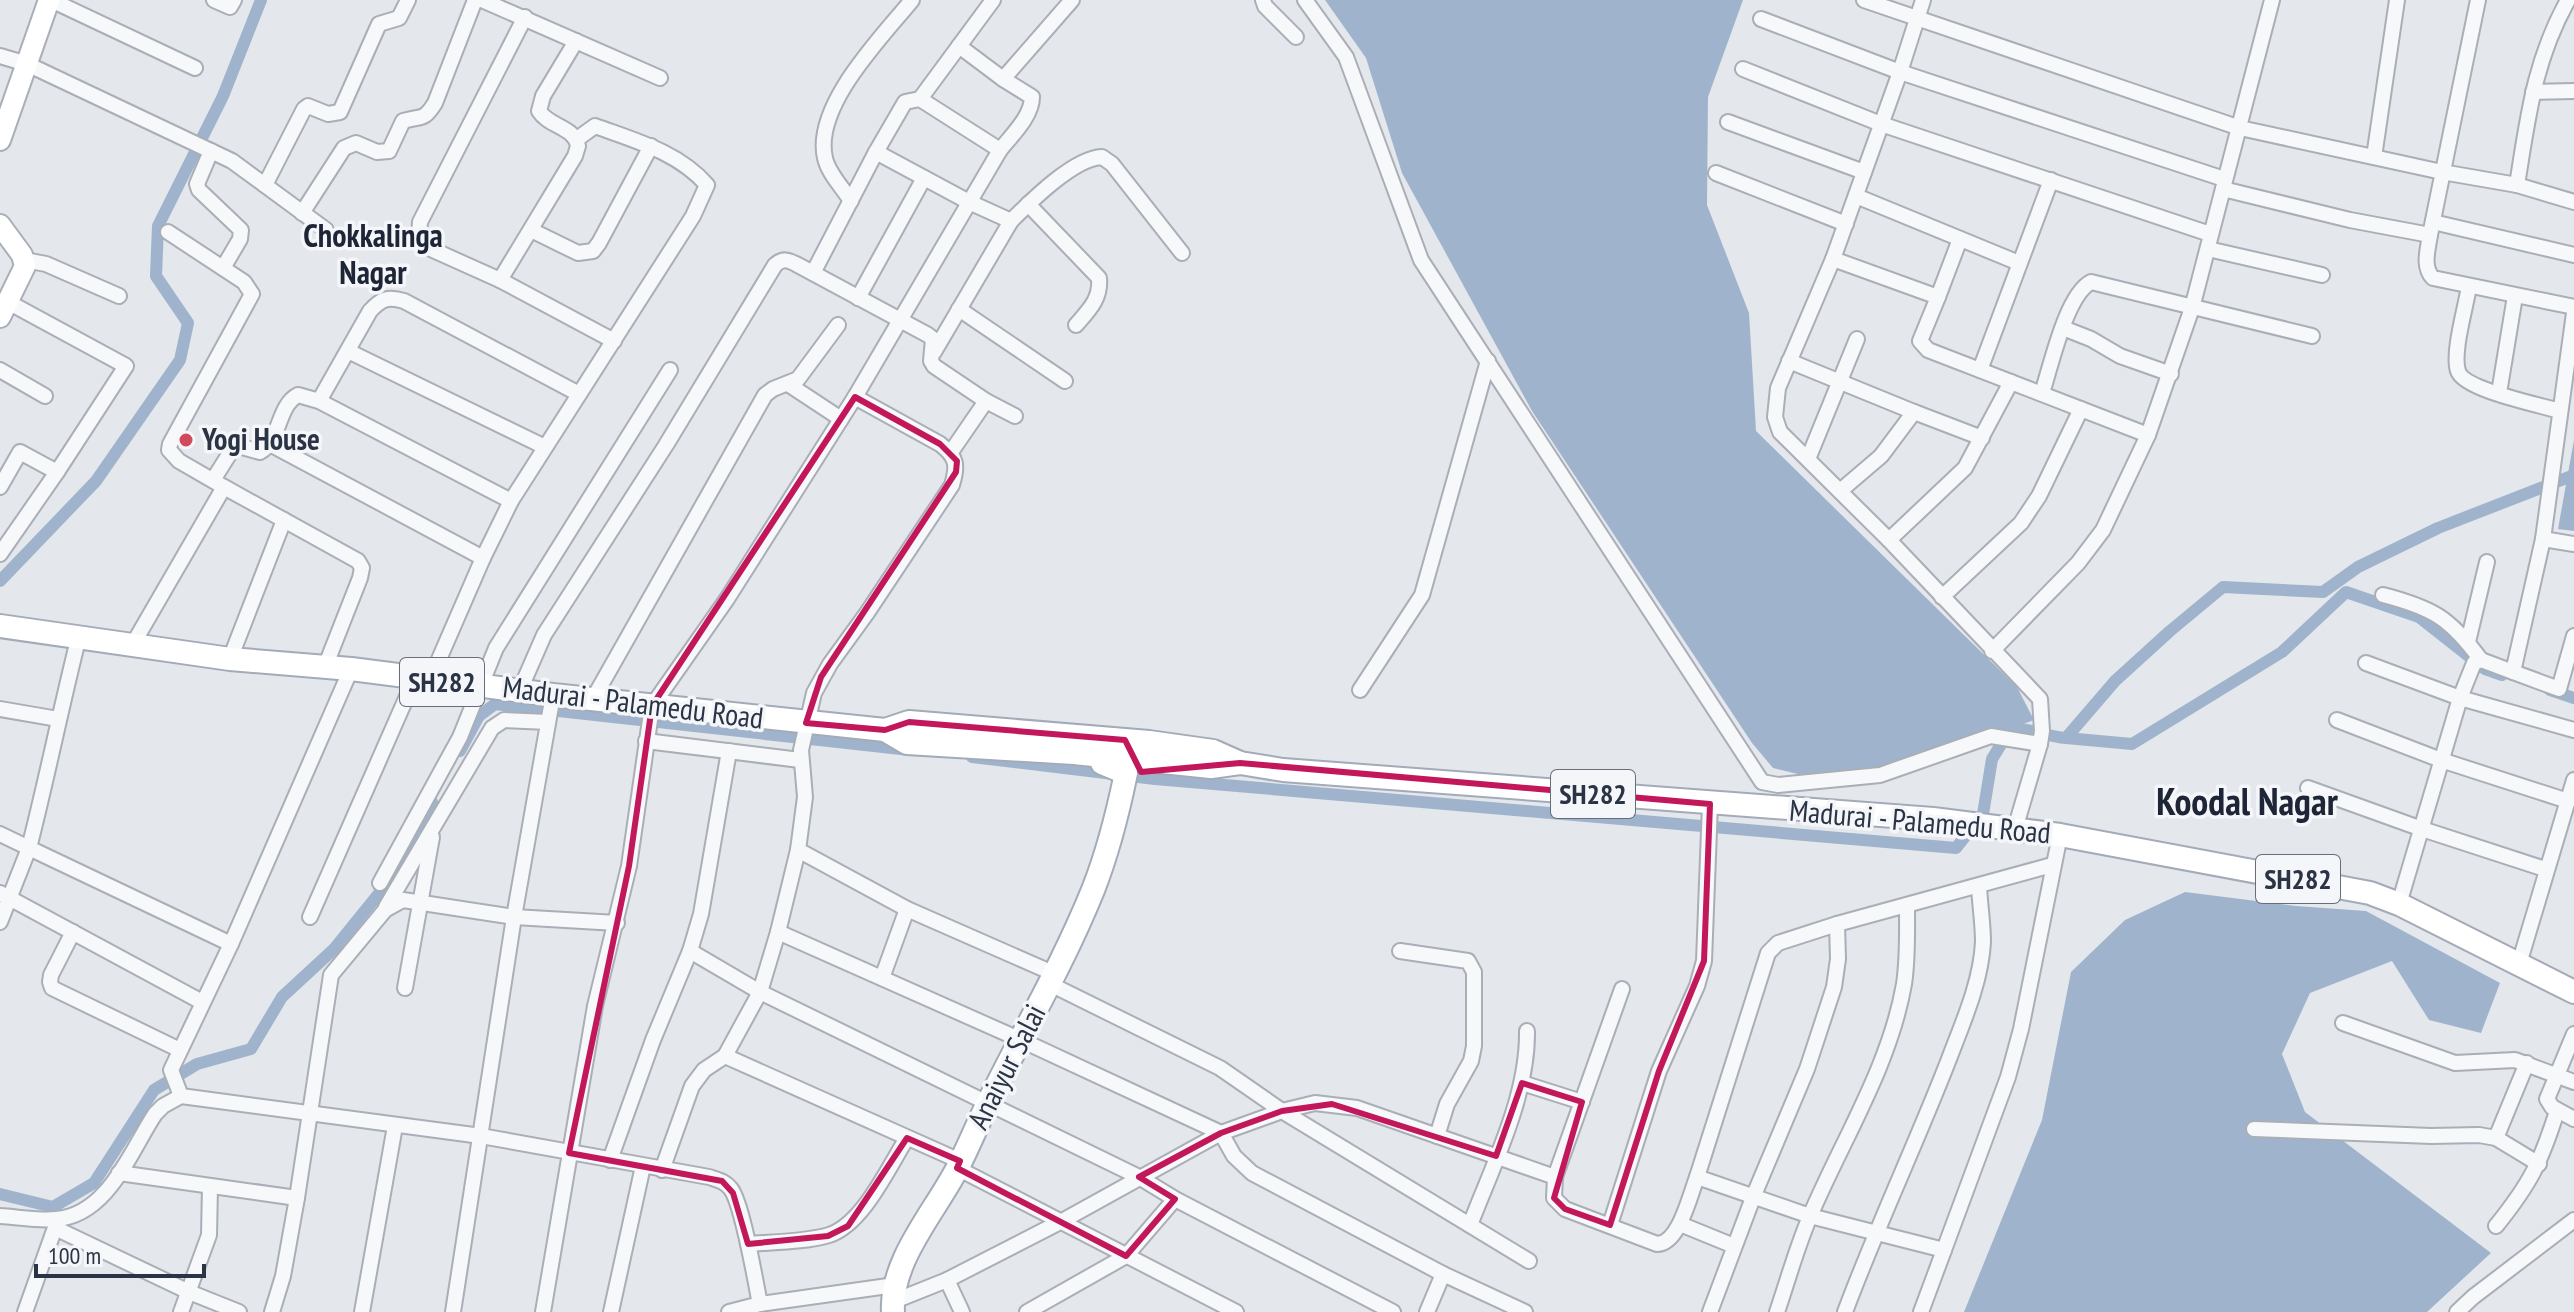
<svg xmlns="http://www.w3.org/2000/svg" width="2574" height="1312" viewBox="0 0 2574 1312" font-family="'PT Sans Narrow',sans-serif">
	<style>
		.water { fill: #9fb4cc }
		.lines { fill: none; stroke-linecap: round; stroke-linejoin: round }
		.canal { stroke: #9fb4cc; stroke-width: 12 }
		.minor-casing { stroke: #a9aeb7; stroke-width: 18 }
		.secondary-casing { stroke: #a9aeb7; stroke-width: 24 }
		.primary-casing { stroke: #a3abb8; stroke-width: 26 }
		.minor { stroke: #f7f8fa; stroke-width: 14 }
		.secondary { stroke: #fff; stroke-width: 20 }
		.primary { stroke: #fff; stroke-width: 22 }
		.marked { fill: none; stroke: #c2185b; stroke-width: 6; stroke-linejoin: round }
		.poi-dot { fill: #d1495b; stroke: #f4f6f9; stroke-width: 3 }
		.labels { text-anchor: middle; stroke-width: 7; stroke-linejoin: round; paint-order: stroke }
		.shield { fill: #f4f6f9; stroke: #676e7b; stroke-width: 2 }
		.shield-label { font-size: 28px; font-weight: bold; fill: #2b3445 }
		.poi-label { font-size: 30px; font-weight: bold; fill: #2b3445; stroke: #f4f6f9; text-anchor: start }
		.street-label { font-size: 30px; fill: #2b3445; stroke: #f4f6f9 }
		.neighbourhood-label { font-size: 32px; font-weight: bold; fill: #1d2536; stroke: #f4f6f9 }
		.district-label { font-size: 38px; font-weight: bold; fill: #1d2536; stroke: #f4f6f9 }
	</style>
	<rect width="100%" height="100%" fill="#e4e7ec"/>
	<g class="water">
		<path d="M 1325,0 L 1743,0 L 1708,97 L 1707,205 L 1749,313 L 1756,431 L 2017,687 L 2034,720 L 1890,774 L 1823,780 L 1773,768 L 1752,743 L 1532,411 L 1402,173 L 1366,58 Z"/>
		<path d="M 2574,440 L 2574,531 L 2558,529 Z"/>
		<path d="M 2185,892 L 2296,906 L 2366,911 L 2500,983 L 2481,1033 L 2429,1020 L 2392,961 L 2310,993 L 2282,1054 L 2305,1112 L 2491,1253 L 2427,1312 L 1964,1312 L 2042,1120 L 2071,972 L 2125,920 Z"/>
	</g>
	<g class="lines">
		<g class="canal">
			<path d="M 0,581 L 96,481 L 180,360 L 188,323 L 156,276 L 158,226 L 223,96 L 261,0"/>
			<path d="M 2550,690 L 2574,698"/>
			<path d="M 2066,738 L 2132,744 L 2282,652 L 2346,592 L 2419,617 L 2485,669 L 2502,675"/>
			<path d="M 460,751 L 479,716 L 495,704 L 910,750"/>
			<path d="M 972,757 L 1155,779 L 1956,848 L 1983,814 L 1992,759 L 2011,728 C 2030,728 2047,737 2066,738 L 2115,681 L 2170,631 L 2223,587 L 2323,592 L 2358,567 L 2438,528 L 2574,475"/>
			<path d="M 0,1194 L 53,1207 L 94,1183 L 154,1090 L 197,1064 L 251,1049 L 282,997 L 334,949 L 389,881 L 432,802"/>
		</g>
		<g class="minor-casing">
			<g id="minor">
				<path d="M 51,0 L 195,68"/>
				<path d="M 214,0 L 230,7 L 234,0"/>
				<path d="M 482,0 L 660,78"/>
				<path d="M 1263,0 L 1265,6 L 1296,37"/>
				<path d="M 1305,0 L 1346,57 L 1421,260 L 1762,782 L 1778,785 L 1880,775 L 1991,736 L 2040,744"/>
				<path d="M 1864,0 L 2240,128 L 2442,172 L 2517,185 L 2574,202"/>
				<path d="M 1923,0 L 1900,72 L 1833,259 L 1778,388 L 1775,417 L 1780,432 L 1889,540 L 2040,699 L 2042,731 L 2040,744 L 2015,829"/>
				<path d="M 525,17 L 420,222 L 419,238 L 431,249 L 500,280 L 614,341"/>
				<path d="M 1761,19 L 1900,72 L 2224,179"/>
				<path d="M 959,46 L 1003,79"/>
				<path d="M 0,56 L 27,64 L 232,161 L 326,230"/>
				<path d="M 1743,69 L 1881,124 L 2210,234"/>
				<path d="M 2533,92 L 2574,91"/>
				<path d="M 920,99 L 993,0"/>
				<path d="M 1728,122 L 1864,172"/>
				<path d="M 211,151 L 197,184 L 199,190 L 241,230 L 240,239 L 223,268"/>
				<path d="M 876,152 L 969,202 L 1011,221"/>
				<path d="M 2374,157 L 2397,0"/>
				<path d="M 1716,173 L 1846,224"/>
				<path d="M 265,185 L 304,109 L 308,106 L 328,114 L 340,112 L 379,24 L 399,18 L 408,0"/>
				<path d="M 2517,185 C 2528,117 2534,61 2568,0"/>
				<path d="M 2223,189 L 2350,220 L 2430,235 L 2478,0"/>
				<path d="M 1856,196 L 2019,263"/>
				<path d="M 851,201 C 843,188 828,173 825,158 C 813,106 882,37 912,0"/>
				<path d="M 1028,204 L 1099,278 C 1101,299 1089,310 1076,325"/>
				<path d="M 302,213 L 344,148 L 356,143 L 377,152 L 389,151 L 403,121 C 422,115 423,122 435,103 L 475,0"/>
				<path d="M 2433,222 L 2574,255"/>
				<path d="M 531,230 L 578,253 L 593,251 L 599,243 L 651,146"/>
				<path d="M 2430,235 C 2428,249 2422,267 2433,278 L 2574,307"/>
				<path d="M 2208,249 L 2322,275"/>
				<path d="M 1833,259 L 1938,297 L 1920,341 L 1928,350 L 2148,435"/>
				<path d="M 25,260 L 46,264 L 119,296"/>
				<path d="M 813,273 L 876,152 L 905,102 L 920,99 L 1000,150"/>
				<path d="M 500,280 L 575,156 L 578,146 C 574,126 549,127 539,111 L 543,96 L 576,41"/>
				<path d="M 2469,286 C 2466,307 2452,352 2458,371 C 2464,390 2540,405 2560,411"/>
				<path d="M 1938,297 L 1960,239"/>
				<path d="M 858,298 L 924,178"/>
				<path d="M 959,309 L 1065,381"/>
				<path d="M 2063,328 L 2091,339 L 2120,356 L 2171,374"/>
				<path d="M 348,351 L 545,447"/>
				<path d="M 934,352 L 1011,221 C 1031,201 1074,158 1102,157 L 1112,164 L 1182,253"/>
				<path d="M 1789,361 L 1914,412"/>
				<path d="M 0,370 L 45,396"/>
				<path d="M 1980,370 L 2051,180"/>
				<path d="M 788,384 L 841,419"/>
				<path d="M 2042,393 C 2051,366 2066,295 2091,282 L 2312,336"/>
				<path d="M 2499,393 L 2515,296"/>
				<path d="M 319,401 L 370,311 C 381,299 388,296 404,301 L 579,394"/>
				<path d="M 270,444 L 483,558"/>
				<path d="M 951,452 L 986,401"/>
				<path d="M 1808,459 L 1857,339"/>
				<path d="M 213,480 L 235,445 L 260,452 C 281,440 277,406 298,395 L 319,401 L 511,501"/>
				<path d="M 0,487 L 20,452 L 57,472 L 126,366 L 8,302"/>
				<path d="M 224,487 L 358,561 L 362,568 L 360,578 L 325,667"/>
				<path d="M 1840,491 L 1881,456 L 1914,412 L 1982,438"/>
				<path d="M 2543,539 L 2574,544"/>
				<path d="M 1889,540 L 1965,468 L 2011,382"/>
				<path d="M 0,554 L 57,472"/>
				<path d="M 2383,595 C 2433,608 2450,618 2481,660"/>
				<path d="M 1942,597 L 2021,523 L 2039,496 L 2081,409"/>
				<path d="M 79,636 C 61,707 47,778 29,848 L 231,944 L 171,1070 L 181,1096 L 481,1136 L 709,1177 C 718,1180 725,1181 731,1189 C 743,1206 755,1280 760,1304 L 895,1285"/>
				<path d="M 2468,642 L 2487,562"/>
				<path d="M 133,644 L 224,487 L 179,461 L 169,450 L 170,444 L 252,294 L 244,282 L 168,232"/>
				<path d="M 1992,651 L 2078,563 L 2103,530 L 2148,435 L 2192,308 L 2272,0"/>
				<path d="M 230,659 L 284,520"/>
				<path d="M 2366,663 L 2460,698 L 2574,730"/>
				<path d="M 2513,672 L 2559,689 L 2574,636"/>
				<path d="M 430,680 L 483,558 L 511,501 L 693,216 L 707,185 C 678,152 636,141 595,126 L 577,139"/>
				<path d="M 520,690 L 544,635 L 666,445 L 775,265 C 783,258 788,260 796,264 L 928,335 L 933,339 L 931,361 L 934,366 L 986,401 L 1015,416"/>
				<path d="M 1360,690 L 1422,595 L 1488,361"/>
				<path d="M 593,699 L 765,395 L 773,389 L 798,379 L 838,325"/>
				<path d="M 0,709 L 58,719"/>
				<path d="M 2337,720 L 2441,760 L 2568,801"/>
				<path d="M 646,741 L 800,760"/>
				<path d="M 2308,788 L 2422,829 L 2545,869"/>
				<path d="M 0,834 L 29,848 L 0,922"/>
				<path d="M 798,850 L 907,909 L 1055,974"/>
				<path d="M 380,883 L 460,737 L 496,648 L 670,370"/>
				<path d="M 0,893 L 202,1002"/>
				<path d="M 2399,904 L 2460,698 L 2474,663 L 2481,660 L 2513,672 L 2543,539 L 2574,313"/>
				<path d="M 386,907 L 492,728 L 504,720 L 548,722"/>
				<path d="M 310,917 L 415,678"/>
				<path d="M 73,932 L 51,975 L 50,982 L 52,988 L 180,1050"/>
				<path d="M 778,932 L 1021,1040 L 1221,1133 L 1234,1156 L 1252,1173 L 1443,1274 L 1427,1312"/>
				<path d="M 231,944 L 351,669"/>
				<path d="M 690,951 L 760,992 L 1139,1177 L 1175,1199 L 1393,1312"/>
				<path d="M 1400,951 L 1468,961 L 1474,972 L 1474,1046 L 1471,1061 L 1447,1104 L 1437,1136"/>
				<path d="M 2519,964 L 2574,780"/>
				<path d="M 882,978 L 907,909"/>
				<path d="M 1050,984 L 1220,1068 L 1282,1111 L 1315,1103 L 1357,1108 L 1555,1177 L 1554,1198 L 1565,1209 L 1657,1244 C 1679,1244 1690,1195 1697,1177 L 1810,1216 L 1944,1250 L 2008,1077 L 2021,1029 L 2060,835"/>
				<path d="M 405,988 L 432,837"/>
				<path d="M 2343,1023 L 2455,1063 L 2515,1060 L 2574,1082"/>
				<path d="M 2574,1034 L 2547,1099 L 2552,1107 L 2574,1119"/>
				<path d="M 725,1056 L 960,1161"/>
				<path d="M 1522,1083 L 1582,1102"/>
				<path d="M 2254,1129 L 2431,1136 L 2479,1135 L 2496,1138 L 2539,1164"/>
				<path d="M 2496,1138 L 2527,1063"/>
				<path d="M 610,1160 L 653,1040 L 690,951 L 701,914 L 729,751"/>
				<path d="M 957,1168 L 1236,1312"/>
				<path d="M 662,1170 L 692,1086 L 704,1070 L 725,1056 L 760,992 L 778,932 L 798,850 L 805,797 L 801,750 L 814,693 L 830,664 L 867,613 L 952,485 C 958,465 957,457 940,444 L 855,397"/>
				<path d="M 119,1173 L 297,1198"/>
				<path d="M 1555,1177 L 1622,989"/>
				<path d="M 1697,1177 L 1768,953 L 1778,943 L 1837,924"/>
				<path d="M 0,1216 C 18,1217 38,1221 56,1219 C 108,1215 130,1152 155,1114 L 163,1106 L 181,1096"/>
				<path d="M 1680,1224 L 1734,1246"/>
				<path d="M 1470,1225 C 1493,1165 1528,1096 1527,1031"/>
				<path d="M 1610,1225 L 1659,1071 L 1697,986 L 1704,961 L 1710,804"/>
				<path d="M 2496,1226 C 2530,1184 2541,1162 2557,1111"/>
				<path d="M 55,1228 L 189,1292 L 239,1312"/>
				<path d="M 748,1244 C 772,1242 807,1242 829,1235 C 863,1224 888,1168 907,1138"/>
				<path d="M 1443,1274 L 1525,1312"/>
				<path d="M 947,1280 L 962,1312"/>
				<path d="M 892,1302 L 947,1280 L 1062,1221 L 1221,1133 L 1282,1111 L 1529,1261"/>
				<path d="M 25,1312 L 57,1222"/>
				<path d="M 181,1312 L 209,1235 L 210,1186"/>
				<path d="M 272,1312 L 283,1276 L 297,1198 L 331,975 L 385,910 L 403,900 L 514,917 L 617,923"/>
				<path d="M 362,1312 L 395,1126"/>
				<path d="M 453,1312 L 514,917 L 553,695"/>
				<path d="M 543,1312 L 595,1006 L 629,866 L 652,706 L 727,599 L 855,397 L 1000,150 C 1012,135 1032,116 1032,97 L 1003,79 L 1072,0"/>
				<path d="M 611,1312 L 643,1166"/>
				<path d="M 729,1312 L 760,1304"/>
				<path d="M 1027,1312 L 1126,1256 L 1175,1199"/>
				<path d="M 1710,1312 L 1754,1195 L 1807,1069 L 1834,987 L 1838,959 L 1837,924 L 2052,865"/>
				<path d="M 1777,1312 C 1788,1280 1797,1246 1811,1214 C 1843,1139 1890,1065 1904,984 C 1908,958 1907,931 1907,905"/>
				<path d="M 1845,1312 C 1877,1226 1916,1144 1949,1059 C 1963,1022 1981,982 1983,942 C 1983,924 1980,905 1979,887"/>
				<path d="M 1921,1312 L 1944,1250"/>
				<path d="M 2457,1312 L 2473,1297 L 2574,1220"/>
			</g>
		</g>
		<g class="secondary-casing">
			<g id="secondary">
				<path d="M 0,140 L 49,0"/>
				<path d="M 0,225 L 22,255 L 25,266 L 0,317"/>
			</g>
		</g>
		<g class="primary-casing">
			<g id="primary">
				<path d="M 0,626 L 230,659 L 351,669 L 553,695 L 885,730 L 907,743 L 1074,753 L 1211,767 L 1240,763"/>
				<path d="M 885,730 L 909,722 L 1149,742 L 1213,751 L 1240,763 L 1283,770 L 1933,819 L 2060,835 L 2370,893 L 2399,904 L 2574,992"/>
				<path d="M 893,1312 C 890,1261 934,1213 957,1169 C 968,1148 977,1125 988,1103 C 1023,1032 1063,964 1093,890 C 1108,852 1118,812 1126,773 L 1102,763"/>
			</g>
		</g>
		<use href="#minor" class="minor"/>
		<use href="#secondary" class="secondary"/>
		<use href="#primary" class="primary"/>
	</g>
	<path class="marked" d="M 855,397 L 940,444 L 957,461 L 956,472 L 821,677 L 806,723 L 885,730 L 909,722 L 1125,740 L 1141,772 L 1240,763 L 1710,804 L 1704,961 L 1659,1071 L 1610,1225 L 1565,1209 L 1554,1198 L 1582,1102 L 1522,1083 L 1496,1156 L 1332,1104 L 1282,1111 L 1221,1133 L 1139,1177 L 1175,1199 L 1126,1256 L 957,1168 L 960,1161 L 907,1138 L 848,1226 L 828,1236 L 748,1244 L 733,1193 L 722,1181 L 569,1153 L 629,866 L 652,706 Z"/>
	<circle class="poi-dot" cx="186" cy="440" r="8"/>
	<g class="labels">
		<g class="shield">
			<rect x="400" y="658" width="84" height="48" rx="6"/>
			<rect x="1551" y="770" width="84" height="48" rx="6"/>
			<rect x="2256" y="855" width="84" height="48" rx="6"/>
		</g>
		<g class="shield-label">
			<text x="442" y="692">SH282</text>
			<text x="1593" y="804">SH282</text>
			<text x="2298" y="889">SH282</text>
		</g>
		<g class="poi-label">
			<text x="202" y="450">Yogi House</text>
		</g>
		<g class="street-label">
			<text transform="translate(633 703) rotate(7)" y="10">Madurai - Palamedu Road</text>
			<text transform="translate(1920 822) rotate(5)" y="10">Madurai - Palamedu Road</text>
			<text transform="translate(1007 1067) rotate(-63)" y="10">Anaiyur Salai</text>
		</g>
		<g class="neighbourhood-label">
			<text x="373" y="247">Chokkalinga<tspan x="373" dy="37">Nagar</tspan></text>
		</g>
		<g class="district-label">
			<text x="2247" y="815">Koodal Nagar</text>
		</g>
	</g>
	<path d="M36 1264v12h168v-12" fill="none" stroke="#2b3445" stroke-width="4"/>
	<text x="48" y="1264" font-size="24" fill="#2b3445" stroke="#f4f6f9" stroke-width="6" paint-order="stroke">100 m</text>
</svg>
